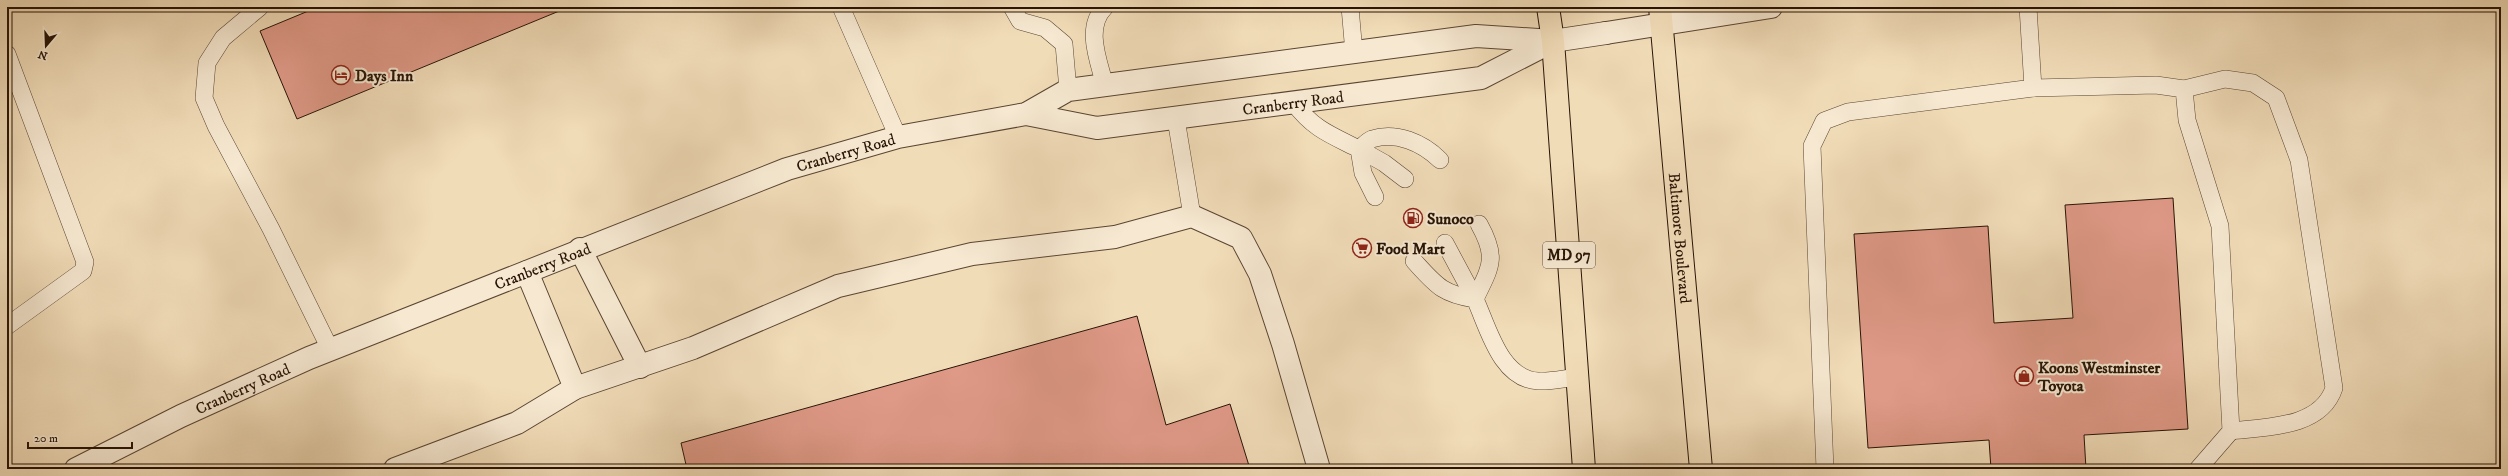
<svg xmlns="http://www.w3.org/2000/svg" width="2508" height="476" viewBox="0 0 2508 476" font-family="'IM FELL DW Pica',serif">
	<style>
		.building { fill: #df9987; stroke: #271305 }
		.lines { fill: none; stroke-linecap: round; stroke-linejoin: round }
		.service-casing { stroke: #5a4532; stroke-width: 18 }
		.minor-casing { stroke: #5a4532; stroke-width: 24 }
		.tertiary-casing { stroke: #5a4532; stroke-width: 24 }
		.trunk-casing { stroke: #271305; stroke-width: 24 }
		.service { stroke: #f6e8d1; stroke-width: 17 }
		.minor { stroke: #f6e8d1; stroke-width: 22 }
		.tertiary { stroke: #f6e8d1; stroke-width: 22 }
		.trunk { stroke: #f1dcb8; stroke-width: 22 }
		.labels { text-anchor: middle; stroke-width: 4; stroke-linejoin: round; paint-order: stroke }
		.shield { fill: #f6e8d1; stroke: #655342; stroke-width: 1 }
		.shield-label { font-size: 15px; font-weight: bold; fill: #271305 }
		.poi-label { font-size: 16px; font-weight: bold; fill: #271305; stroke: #f6e8d1; text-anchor: start }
		.street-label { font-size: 16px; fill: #271305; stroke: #f6e8d1 }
	</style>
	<rect width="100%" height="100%" fill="#f1dcb8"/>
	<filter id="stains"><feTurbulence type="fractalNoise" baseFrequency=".005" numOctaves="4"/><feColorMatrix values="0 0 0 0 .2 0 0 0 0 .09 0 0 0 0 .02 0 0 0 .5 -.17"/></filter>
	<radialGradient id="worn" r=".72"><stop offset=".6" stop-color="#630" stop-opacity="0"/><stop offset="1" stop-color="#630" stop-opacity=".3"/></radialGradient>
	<g class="building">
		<path d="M 318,7 L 569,7 L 297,119 L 260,31 Z"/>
		<path d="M 2173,198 L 2188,429 L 2084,435 L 2086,469 L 1991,469 L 1989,440 L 1868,448 L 1854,234 L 1988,226 L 1994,323 L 2073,318 L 2065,205 Z"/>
		<path d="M 7,250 L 11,257 L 7,260 Z"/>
		<path d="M 1137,316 L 1166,425 L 1230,404 L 1250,469 L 687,469 L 681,443 Z"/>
	</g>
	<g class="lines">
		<g class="service-casing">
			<g id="service">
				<path d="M 260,7 L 223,38 L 207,63 L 204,98 L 216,126 L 271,229 L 330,349"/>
				<path d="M 841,7 L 898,137"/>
				<path d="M 1012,7 L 1020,21 L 1045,28 L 1064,44 L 1068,90"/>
				<path d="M 1105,7 C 1084,28 1099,61 1105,86"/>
				<path d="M 1350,7 L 1354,53"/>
				<path d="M 7,54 L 85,262 L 83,271 L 7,326"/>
				<path d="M 2033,88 L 2156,85 L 2184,89 L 2187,120 L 2220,226 L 2231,431 L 2198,469"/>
				<path d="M 2184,89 L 2225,79 L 2253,83 L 2276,98 L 2299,160 L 2334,388 C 2321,428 2266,427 2231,431"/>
				<path d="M 1294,103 C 1313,129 1331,135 1359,149 L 1363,173 L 1375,197"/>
				<path d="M 1176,119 L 1192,216"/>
				<path d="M 1405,179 L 1384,163 L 1359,149 C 1363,146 1367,141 1372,139 C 1396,131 1423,143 1440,160"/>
				<path d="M 1445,243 L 1475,299"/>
				<path d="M 1414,261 C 1436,285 1442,294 1475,299 C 1488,327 1500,379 1538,381 C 1551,382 1566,378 1579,377"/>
				<path d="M 1475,299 C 1491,266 1498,258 1479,224"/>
				<path d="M 1825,469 L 1812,146 L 1824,121 L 1848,112 L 2033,88 L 2028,7"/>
			</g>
		</g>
		<g class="minor-casing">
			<g id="minor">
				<path d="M 1606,33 L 1771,7"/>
				<path d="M 580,249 L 640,367"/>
				<path d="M 527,272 L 575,388"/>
				<path d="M 395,469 L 517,423 L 575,388 L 693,348 L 838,286 L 972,254 L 1115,237 L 1192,216 L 1241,238 L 1260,274 L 1283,344 L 1319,469"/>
			</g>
		</g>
		<g class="tertiary-casing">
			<g id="tertiary">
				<path id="s1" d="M 1026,114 L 1097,128 L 1481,78 L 1553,41"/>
				<path id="s2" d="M 76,469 L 181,416 L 309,358 L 787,169 L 898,137 L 1026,114 L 1068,90 L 1476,36 L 1553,41 L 1606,33"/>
			</g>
		</g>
		<g class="trunk-casing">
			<g id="trunk">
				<path d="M 1548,7 L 1553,41 L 1584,469"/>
				<path id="s3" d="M 1660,7 L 1701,469"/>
			</g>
		</g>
		<use href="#service" class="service"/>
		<use href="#minor" class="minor"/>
		<use href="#tertiary" class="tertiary"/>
		<use href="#trunk" class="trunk"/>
	</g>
	<defs>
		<g id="hotel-ring" transform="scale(1)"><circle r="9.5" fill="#f6e8d1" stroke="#8f2418" stroke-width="1.5"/><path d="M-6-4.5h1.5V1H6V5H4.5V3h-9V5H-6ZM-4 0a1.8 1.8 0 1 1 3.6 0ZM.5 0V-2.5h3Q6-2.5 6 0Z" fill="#8f2418"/></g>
		<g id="fuel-ring" transform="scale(1)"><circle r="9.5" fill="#f6e8d1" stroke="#8f2418" stroke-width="1.5"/><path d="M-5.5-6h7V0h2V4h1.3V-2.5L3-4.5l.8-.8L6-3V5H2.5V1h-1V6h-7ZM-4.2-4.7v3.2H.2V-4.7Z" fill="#8f2418"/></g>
		<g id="supermarket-ring" transform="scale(1)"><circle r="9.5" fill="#f6e8d1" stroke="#8f2418" stroke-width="1.5"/><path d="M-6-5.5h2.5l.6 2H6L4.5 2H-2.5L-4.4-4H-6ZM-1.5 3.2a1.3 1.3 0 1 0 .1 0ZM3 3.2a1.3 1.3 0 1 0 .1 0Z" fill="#8f2418"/></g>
		<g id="shop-ring" transform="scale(1)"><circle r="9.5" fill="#f6e8d1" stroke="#8f2418" stroke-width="1.5"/><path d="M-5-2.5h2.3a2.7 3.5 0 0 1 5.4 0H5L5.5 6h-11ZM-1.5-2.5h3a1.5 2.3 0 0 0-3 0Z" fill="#8f2418"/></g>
	</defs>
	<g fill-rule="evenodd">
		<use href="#hotel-ring" x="341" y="75"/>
		<use href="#fuel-ring" x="1413" y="218"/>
		<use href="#supermarket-ring" x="1362" y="248"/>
		<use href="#shop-ring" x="2024" y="376"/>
	</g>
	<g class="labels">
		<rect class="shield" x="1543" y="242" width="52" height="26" rx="3"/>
		<g class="shield-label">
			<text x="1569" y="260">MD 97</text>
		</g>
		<g class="poi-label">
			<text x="355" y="81">Days Inn</text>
			<text x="1427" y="224">Sunoco</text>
			<text x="1376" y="254">Food Mart</text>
			<text x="2038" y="373">Koons Westminster<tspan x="2038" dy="18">Toyota</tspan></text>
		</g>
		<g class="street-label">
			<text dy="6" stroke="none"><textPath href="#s1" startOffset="270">Cranberry Road</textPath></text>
			<text dy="6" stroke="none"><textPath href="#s2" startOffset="833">Cranberry Road</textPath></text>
			<text dy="6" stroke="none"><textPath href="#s3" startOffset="232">Baltimore Boulevard</textPath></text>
			<text dy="6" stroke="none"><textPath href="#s2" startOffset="509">Cranberry Road</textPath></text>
			<text dy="6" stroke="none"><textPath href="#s2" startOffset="185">Cranberry Road</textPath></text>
		</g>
	</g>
	<rect width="2508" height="476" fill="none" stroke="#f1dcb8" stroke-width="24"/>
	<rect x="8" y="8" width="2492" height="460" fill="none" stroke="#271305" stroke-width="2"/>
	<rect x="12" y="12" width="2484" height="452" fill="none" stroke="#271305"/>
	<g transform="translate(46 46) rotate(199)" stroke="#f6e8d1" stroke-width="3" paint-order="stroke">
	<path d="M0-3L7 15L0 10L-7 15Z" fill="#271305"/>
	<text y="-6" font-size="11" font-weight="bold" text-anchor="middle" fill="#271305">N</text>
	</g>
	<path d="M28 442v6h104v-6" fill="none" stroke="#271305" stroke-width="2"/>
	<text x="34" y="442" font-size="12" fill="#271305" stroke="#f6e8d1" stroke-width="3" paint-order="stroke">20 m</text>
	<rect width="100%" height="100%" filter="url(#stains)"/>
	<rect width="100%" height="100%" fill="url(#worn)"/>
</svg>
